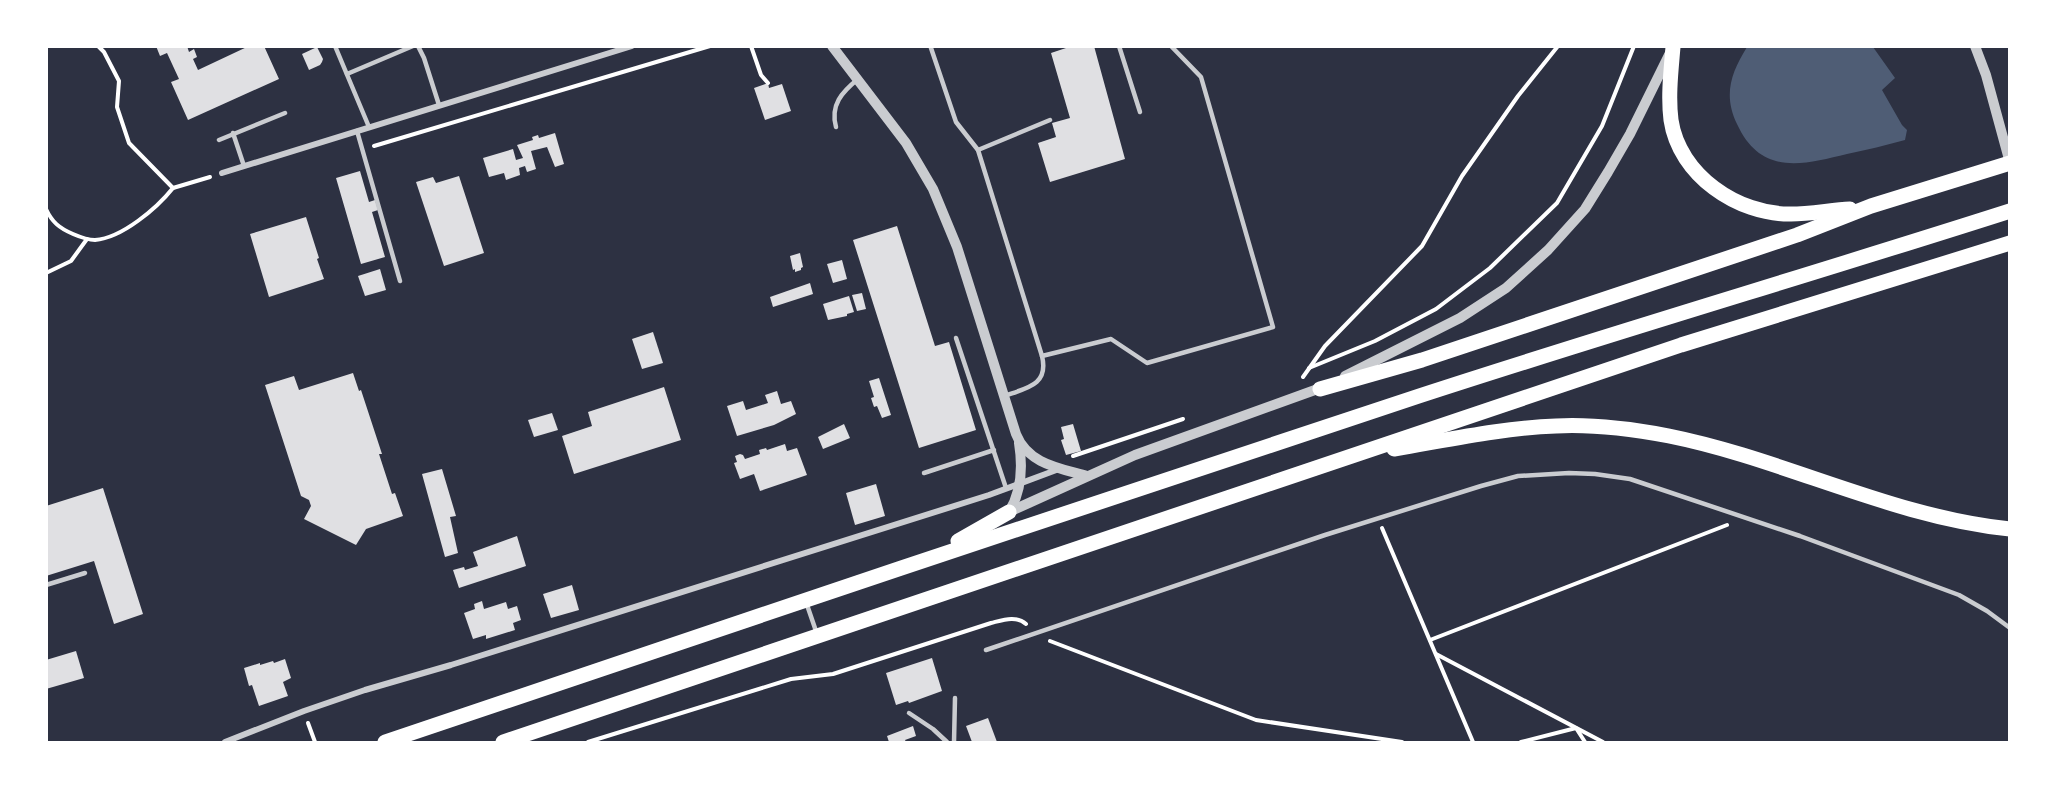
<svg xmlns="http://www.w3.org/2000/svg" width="2056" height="789" viewBox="0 0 2056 789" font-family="Jost,sans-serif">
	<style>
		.water { fill: #4f5d75 }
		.building { fill: #e0e0e3 }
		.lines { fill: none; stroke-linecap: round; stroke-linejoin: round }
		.path { stroke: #fff; stroke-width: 4 }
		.service { stroke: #caccd0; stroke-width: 4.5 }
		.minor { stroke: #caccd0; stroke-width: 6 }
		.tertiary { stroke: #caccd0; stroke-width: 10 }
		.primary { stroke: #fff; stroke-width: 15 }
	</style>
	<rect width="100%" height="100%" fill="#2d3142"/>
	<path class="water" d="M 1747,47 L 1873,47 L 1895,78 L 1882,90 L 1902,125 L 1907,130 L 1905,140 C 1886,145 1867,150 1847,154 C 1802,165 1761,176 1737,124 C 1723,95 1731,73 1747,47 Z"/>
	<g class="building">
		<path d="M 156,46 L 187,46 L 189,52 L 194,49 L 197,57 L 193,59 L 198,70 L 249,46 L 264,46 L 279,79 L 188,120 L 171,82 L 179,79 L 167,53 L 160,56 Z"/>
		<path d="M 1072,46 L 1094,46 L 1125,159 L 1050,182 L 1038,143 L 1056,137 L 1052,123 L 1070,118 L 1051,53 Z"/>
		<path d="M 317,47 L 323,59 L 322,62 L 320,65 L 309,70 L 302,54 Z"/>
		<path d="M 768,83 L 769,88 L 782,84 L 791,111 L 765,120 L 754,88 Z"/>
		<path d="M 555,133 L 564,164 L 555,167 L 547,147 L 531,151 L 536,169 L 527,172 L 525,166 L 519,168 L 520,175 L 506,180 L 504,173 L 489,177 L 483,158 L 513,149 L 516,160 L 523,158 L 517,145 L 533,140 L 532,137 L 538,135 L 539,138 Z"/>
		<path d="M 360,171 L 369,202 L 375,200 L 378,210 L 372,212 L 385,257 L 361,264 L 336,178 Z"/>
		<path d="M 459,176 L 484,253 L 444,266 L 416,182 L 433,177 L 436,183 Z"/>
		<path d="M 306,217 L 319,258 L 317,259 L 324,279 L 269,297 L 250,234 Z"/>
		<path d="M 897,226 L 935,346 L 949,342 L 976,430 L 919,448 L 853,240 Z"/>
		<path d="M 800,253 L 803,267 L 801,268 L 801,270 L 795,272 L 795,269 L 793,270 L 790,256 Z"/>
		<path d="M 842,260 L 847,279 L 833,283 L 827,264 Z"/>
		<path d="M 380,269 L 386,290 L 365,296 L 358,276 Z"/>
		<path d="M 810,283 L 813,294 L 773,307 L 770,297 Z"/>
		<path d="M 862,293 L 866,309 L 857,311 L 852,295 Z"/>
		<path d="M 849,296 L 854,312 L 847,314 L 847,316 L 828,320 L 823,304 Z"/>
		<path d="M 653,332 L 663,363 L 642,369 L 632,339 Z"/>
		<path d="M 353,373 L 359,391 L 361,390 L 382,454 L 379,454 L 392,494 L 395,493 L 403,516 L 366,529 L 356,545 L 304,519 L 311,506 L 309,500 L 301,496 L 265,385 L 294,376 L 299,390 Z"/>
		<path d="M 879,378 L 891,415 L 882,418 L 877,406 L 874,407 L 871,398 L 874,397 L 869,381 Z"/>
		<path d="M 664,387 L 681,440 L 574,474 L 562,436 L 592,426 L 588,412 Z"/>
		<path d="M 777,391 L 781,404 L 791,401 L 796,414 L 774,425 L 737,436 L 727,406 L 743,401 L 746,410 L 768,403 L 765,395 Z"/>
		<path d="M 552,413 L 558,430 L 534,437 L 528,420 Z"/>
		<path d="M 844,424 L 850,438 L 823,449 L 818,437 Z"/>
		<path d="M 1073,424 L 1081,451 L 1066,455 L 1061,440 L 1064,439 L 1061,427 Z"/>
		<path d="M 785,444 L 787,451 L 797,448 L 807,475 L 760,491 L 754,474 L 740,479 L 734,463 L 737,462 L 735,456 L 740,454 L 743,455 L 745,459 L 760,454 L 759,450 L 766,448 L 767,450 Z"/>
		<path d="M 442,469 L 456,516 L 450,517 L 458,553 L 445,557 L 422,474 Z"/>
		<path d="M 876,484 L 885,516 L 855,525 L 846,493 Z"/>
		<path d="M 103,488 L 143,614 L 114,624 L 94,561 L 46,576 L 46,506 Z"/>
		<path d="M 517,536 L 526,566 L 459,588 L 453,570 L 464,567 L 465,570 L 478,566 L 473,552 Z"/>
		<path d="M 572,585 L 579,610 L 551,618 L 543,594 Z"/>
		<path d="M 482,601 L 484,609 L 506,602 L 508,609 L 517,606 L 521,620 L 513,623 L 515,630 L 486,639 L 486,635 L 473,639 L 464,613 L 475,609 L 474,604 Z"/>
		<path d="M 76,651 L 84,678 L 46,689 L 46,660 Z"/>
		<path d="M 932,658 L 942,691 L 909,703 L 908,701 L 896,705 L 886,673 Z"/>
		<path d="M 285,659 L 291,678 L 283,682 L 288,696 L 259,706 L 252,685 L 249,686 L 244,668 L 260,663 L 260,665 L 273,661 L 274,663 Z"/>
		<path d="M 988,718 L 997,742 L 972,742 L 966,726 Z"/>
		<path d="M 913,726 L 916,736 L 905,740 L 906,742 L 889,742 L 887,736 Z"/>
	</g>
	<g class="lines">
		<g class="path">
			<path d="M 98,46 L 104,52 L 119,81 L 117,107 L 129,143 L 173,188 L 210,177"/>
			<path d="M 751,46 L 761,75 L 768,83"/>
			<path d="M 374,146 L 710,46"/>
			<path d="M 46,209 C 52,222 59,228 73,234 C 80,237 87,240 95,240 C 122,238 157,208 173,188"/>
			<path d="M 46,273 L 71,261 L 87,239"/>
			<path d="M 1309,368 L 1375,341 L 1436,309 L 1490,268 L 1557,203 L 1602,126 L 1634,46"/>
			<path d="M 1303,377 L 1325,346 L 1422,246 L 1462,176 L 1518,96 L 1558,46"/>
			<path d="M 1073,456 L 1183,419"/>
			<path d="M 1382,528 L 1473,742"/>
			<path d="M 1430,640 L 1727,525"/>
			<path d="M 1050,641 L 1256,720 L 1402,742"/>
			<path d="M 1436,654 L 1603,742"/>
			<path d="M 308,723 L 315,742"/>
			<path d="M 588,742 L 791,679 L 833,674 L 991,623 C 1003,620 1016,615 1026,624"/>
			<path d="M 1521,742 L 1576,728 L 1585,742"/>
		</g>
		<g class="service">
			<path d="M 335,46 L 369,127"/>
			<path d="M 418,46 L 424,58 L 439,105"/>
			<path d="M 1119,46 L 1140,112"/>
			<path d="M 931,48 L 956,122 L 978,150 L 1042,356"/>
			<path d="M 347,74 L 413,46"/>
			<path d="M 836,127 C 830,105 842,92 858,79"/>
			<path d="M 357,131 L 400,281"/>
			<path d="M 233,133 L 244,166"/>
			<path d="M 219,140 L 285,113"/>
			<path d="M 978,150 L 1050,120"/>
			<path d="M 956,338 L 1006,488"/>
			<path d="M 1004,396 C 1027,388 1049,385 1042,356 L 1111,339 L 1147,363 L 1273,327 L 1201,77 L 1171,46"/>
			<path d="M 924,473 L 994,450"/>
			<path d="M 46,585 L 85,573"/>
			<path d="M 806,602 L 817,634"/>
			<path d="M 986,650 L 1325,535 L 1481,486 L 1518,476 L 1569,473 L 1595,474 L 1630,479 L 1800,536 L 1959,595 L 1987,611 L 2010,628"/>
			<path d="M 909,713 L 933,729 L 947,742"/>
			<path d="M 954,742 L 955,698"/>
		</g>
		<g class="minor">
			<path d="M 222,173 L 632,46"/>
			<path d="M 225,742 L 304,711 L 365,690 L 451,665 L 989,495 L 1059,469"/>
		</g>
		<g class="tertiary">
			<path d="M 832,46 L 906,143 L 933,189 L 957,247 L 1016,434 C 1028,464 1059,468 1087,476"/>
			<path d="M 1975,46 L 1986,75 L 2010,163"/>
			<path d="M 1345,376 L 1460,318 L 1506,288 L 1548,250 L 1585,209 L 1608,172 L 1630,134 L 1670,53"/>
			<path d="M 1009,512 L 1135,455 L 1326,386"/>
			<path d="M 1009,512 C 1022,491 1023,468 1019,443"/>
		</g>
		<g class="primary">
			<path d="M 1673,47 C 1671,71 1668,96 1671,120 C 1679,175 1738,215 1791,214 C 1810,214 1831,210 1850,209"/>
			<path d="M 1320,389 L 1422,360 L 1797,235 L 1871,206 L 2010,163"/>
			<path d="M 1394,449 C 1448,440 1502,428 1556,426 C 1593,424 1632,429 1669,436 C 1784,459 1892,517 2010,529"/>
			<path d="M 958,541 L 1009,512"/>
			<path d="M 385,742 C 729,626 1074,509 1419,396 C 1615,332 1813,274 2010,211"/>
			<path d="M 503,742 L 1681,345 L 2010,243"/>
		</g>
	</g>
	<rect width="2056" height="789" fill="none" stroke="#ffffff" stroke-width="96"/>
</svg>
